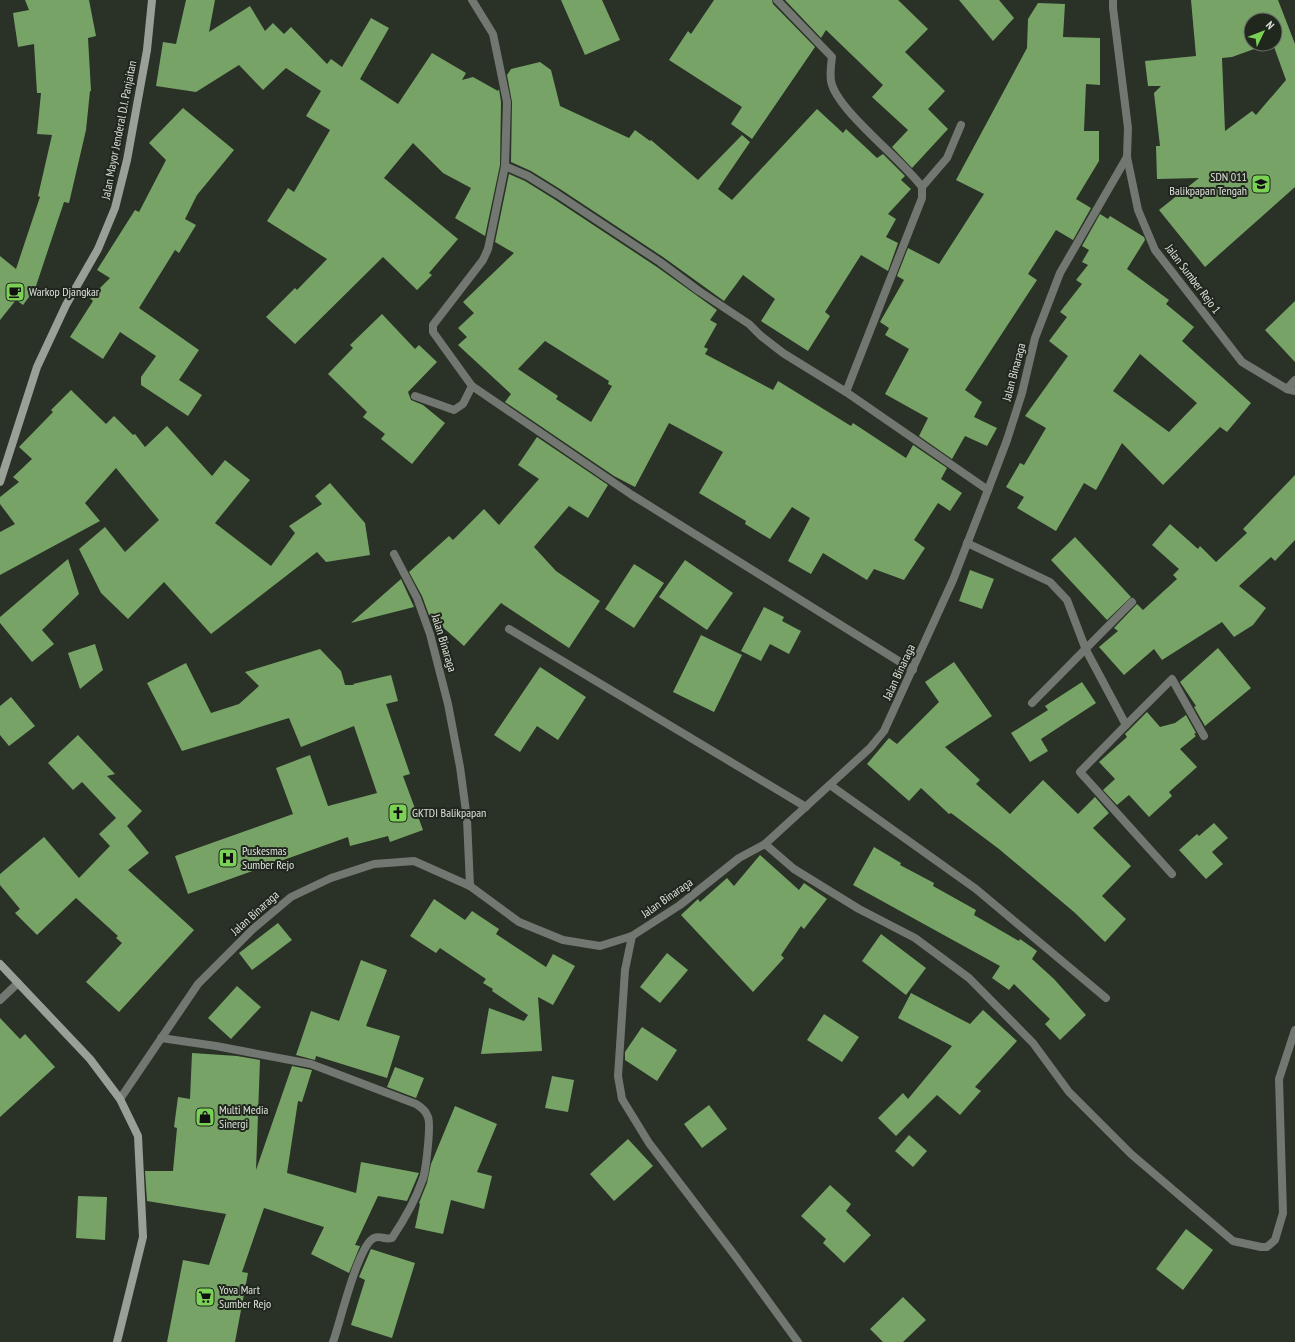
<svg xmlns="http://www.w3.org/2000/svg" width="1295" height="1342" viewBox="0 0 1295 1342" font-family="'PT Sans Narrow',sans-serif">
	<style>
		.building { fill: #77a466; fill-rule: evenodd }
		.lines { fill: none; stroke-linecap: round; stroke-linejoin: round }
		.lane { stroke: #737771; stroke-width: 8 }
		.street { stroke: #737771; stroke-width: 8 }
		.secondary { stroke: #99a097; stroke-width: 8 }
		.labels { text-anchor: middle; stroke-width: 4; stroke-linejoin: round; paint-order: stroke }
		.street-label { font-size: 12px; fill: #dce1da; stroke: #20271d }
		.poi-label { font-size: 12px; fill: #dce1da; stroke: #20271d; text-anchor: start }
	</style>
	<rect width="100%" height="100%" fill="#2a3127"/>
	<g class="building">
		<path d="M 25,0 L 89,0 L 96,36 L 88,38 L 91,91 L 90,91 L 86,130 L 69,203 L 64,202 L 35,289 L 23,305 L 16,300 L 0,320 L 0,256 L 16,269 L 40,197 L 38,196 L 52,135 L 37,134 L 41,93 L 37,93 L 34,44 L 18,47 L 13,13 L 29,10 Z"/>
		<path d="M 186,0 L 215,0 L 209,32 L 250,6 L 265,31 L 273,23 L 284,34 L 291,27 L 327,64 L 331,59 L 342,67 L 371,18 L 389,28 L 360,79 L 398,104 L 432,53 L 466,73 L 462,80 L 473,77 L 498,91 L 499,89 L 501,102 L 500,165 L 485,236 L 455,218 L 471,188 L 443,173 L 413,143 L 384,178 L 458,239 L 429,273 L 432,275 L 417,290 L 383,257 L 295,344 L 266,317 L 295,288 L 297,290 L 327,259 L 267,221 L 288,188 L 294,192 L 330,130 L 306,116 L 321,91 L 286,68 L 263,90 L 239,65 L 196,92 L 156,86 L 163,42 L 176,44 Z"/>
		<path d="M 561,0 L 602,0 L 620,40 L 585,55 Z"/>
		<path d="M 714,0 L 772,0 L 773,4 L 815,47 L 752,139 L 731,124 L 742,107 L 669,60 L 688,31 L 691,34 Z"/>
		<path d="M 785,0 L 898,0 L 928,29 L 905,52 L 945,91 L 928,109 L 948,129 L 912,168 L 892,147 L 908,130 L 872,97 L 883,85 L 826,30 L 821,38 Z"/>
		<path d="M 959,0 L 999,0 L 1014,18 L 993,41 Z"/>
		<path d="M 1191,0 L 1278,0 L 1295,44 L 1295,187 L 1205,267 L 1159,210 L 1199,178 L 1157,179 L 1156,146 L 1160,146 L 1154,93 L 1161,86 L 1148,86 L 1145,61 L 1196,56 ZM 1251,20 L 1275,20 L 1275,44 L 1273,44 L 1286,80 L 1256,115 L 1252,111 L 1225,131 L 1222,58 L 1232,57 L 1268,44 L 1251,44 Z"/>
		<path d="M 1038,3 L 1065,4 L 1063,37 L 1100,38 L 1100,85 L 1086,84 L 1084,131 L 1099,131 L 1099,161 L 1076,199 L 1091,208 L 1073,240 L 1056,230 L 1028,274 L 1037,280 L 965,390 L 982,402 L 974,417 L 997,428 L 987,446 L 965,436 L 952,459 L 919,436 L 928,418 L 885,394 L 909,349 L 885,335 L 889,328 L 880,322 L 904,280 L 897,276 L 908,248 L 939,264 L 984,194 L 956,180 L 1027,48 L 1028,19 Z"/>
		<path d="M 540,62 L 551,70 L 560,106 L 629,138 L 635,130 L 650,141 L 651,140 L 698,180 L 742,135 L 750,142 L 718,189 L 732,200 L 817,109 L 843,133 L 846,129 L 877,158 L 883,154 L 905,176 L 901,180 L 911,189 L 888,214 L 896,219 L 886,237 L 898,243 L 888,271 L 861,255 L 825,312 L 830,316 L 808,351 L 761,321 L 775,299 L 743,275 L 724,301 L 663,257 L 560,189 L 531,171 L 511,162 L 512,102 L 507,75 L 511,69 Z"/>
		<path d="M 183,108 L 234,150 L 197,195 L 185,219 L 196,225 L 179,253 L 175,250 L 139,308 L 199,350 L 179,380 L 202,395 L 188,416 L 141,385 L 141,377 L 156,356 L 120,332 L 103,359 L 70,337 L 93,301 L 90,298 L 110,278 L 97,270 L 135,210 L 139,212 L 166,160 L 149,143 Z"/>
		<path d="M 509,174 L 525,181 L 554,199 L 657,267 L 717,310 L 710,320 L 717,324 L 704,347 L 708,349 L 705,354 L 773,390 L 778,381 L 851,426 L 853,423 L 906,458 L 913,445 L 947,468 L 941,479 L 962,493 L 950,511 L 938,503 L 914,540 L 925,548 L 904,580 L 874,569 L 867,580 L 823,553 L 811,574 L 788,561 L 810,518 L 792,507 L 770,539 L 745,524 L 746,521 L 699,493 L 723,452 L 669,423 L 635,487 L 614,476 L 505,402 L 511,394 L 458,345 L 467,337 L 458,328 L 474,313 L 463,302 L 514,253 L 495,242 ZM 545,341 L 609,381 L 608,384 L 612,386 L 591,422 L 556,399 L 558,396 L 518,369 Z"/>
		<path d="M 1100,214 L 1108,219 L 1110,216 L 1144,237 L 1145,240 L 1127,269 L 1169,300 L 1166,304 L 1194,327 L 1182,341 L 1251,403 L 1227,432 L 1220,427 L 1163,485 L 1122,443 L 1096,490 L 1084,483 L 1056,531 L 1017,508 L 1024,497 L 1006,487 L 1020,463 L 1024,465 L 1046,428 L 1025,416 L 1068,356 L 1049,341 L 1067,317 L 1060,312 L 1082,284 L 1076,280 L 1088,265 L 1082,262 L 1089,250 L 1082,246 ZM 1140,354 L 1197,403 L 1169,432 L 1113,391 Z"/>
		<path d="M 1295,301 L 1295,362 L 1265,330 Z"/>
		<path d="M 382,314 L 415,349 L 419,345 L 437,362 L 408,392 L 411,400 L 423,405 L 445,423 L 412,464 L 381,439 L 385,434 L 363,417 L 367,412 L 328,374 L 353,348 L 350,345 Z"/>
		<path d="M 71,390 L 106,424 L 114,416 L 133,435 L 135,434 L 145,447 L 167,426 L 212,476 L 225,460 L 250,480 L 215,523 L 271,566 L 295,533 L 289,526 L 322,504 L 315,496 L 330,483 L 365,523 L 370,555 L 326,562 L 317,552 L 211,634 L 164,582 L 128,619 L 101,593 L 79,549 L 105,527 L 125,552 L 159,520 L 116,468 L 85,503 L 100,521 L 0,575 L 0,532 L 15,524 L 0,504 L 0,497 L 19,482 L 13,477 L 32,459 L 19,447 L 53,412 L 51,410 Z"/>
		<path d="M 537,437 L 608,485 L 588,518 L 569,506 L 534,547 L 556,571 L 600,601 L 569,648 L 501,603 L 464,646 L 429,615 L 422,596 L 409,572 L 449,536 L 453,540 L 484,509 L 499,525 L 539,479 L 518,465 Z"/>
		<path d="M 1295,475 L 1295,540 L 1275,561 L 1271,557 L 1239,586 L 1266,608 L 1253,625 L 1234,637 L 1222,622 L 1162,660 L 1154,649 L 1124,675 L 1099,647 L 1118,631 L 1114,628 L 1137,604 L 1143,610 L 1177,579 L 1173,575 L 1179,569 L 1152,545 L 1170,524 L 1198,549 L 1200,546 L 1216,562 L 1247,533 L 1243,529 Z"/>
		<path d="M 1075,537 L 1131,597 L 1107,620 L 1051,560 Z"/>
		<path d="M 68,559 L 79,594 L 42,630 L 54,644 L 32,662 L 0,623 L 0,617 Z"/>
		<path d="M 685,560 L 733,593 L 707,630 L 659,597 Z"/>
		<path d="M 634,564 L 664,583 L 634,628 L 605,609 Z"/>
		<path d="M 970,570 L 994,579 L 982,609 L 959,601 Z"/>
		<path d="M 401,579 L 414,607 L 351,623 Z"/>
		<path d="M 764,607 L 784,617 L 782,621 L 801,631 L 789,654 L 770,644 L 761,661 L 741,651 Z"/>
		<path d="M 701,635 L 742,655 L 714,712 L 673,692 Z"/>
		<path d="M 95,644 L 103,670 L 80,689 L 68,653 Z"/>
		<path d="M 1218,648 L 1251,688 L 1205,726 L 1194,707 L 1196,706 L 1180,682 Z"/>
		<path d="M 320,649 L 341,671 L 345,685 L 354,685 L 353,684 L 391,675 L 398,701 L 386,704 L 410,774 L 403,776 L 423,830 L 390,842 L 388,836 L 350,846 L 348,837 L 188,894 L 175,856 L 293,814 L 276,768 L 310,755 L 328,806 L 377,793 L 354,726 L 301,747 L 289,718 L 182,751 L 147,683 L 186,663 L 211,713 L 239,704 L 259,686 L 245,672 Z"/>
		<path d="M 954,662 L 992,716 L 945,747 L 980,780 L 976,784 L 1010,814 L 1043,780 L 1078,814 L 1095,797 L 1109,813 L 1093,828 L 1131,866 L 1102,896 L 1126,919 L 1105,942 L 1074,912 L 999,849 L 951,813 L 949,814 L 921,788 L 909,801 L 867,764 L 889,738 L 897,744 L 939,702 L 925,682 Z"/>
		<path d="M 540,667 L 586,697 L 558,740 L 537,726 L 520,752 L 494,735 Z"/>
		<path d="M 1082,682 L 1096,703 L 1041,739 L 1048,751 L 1030,762 L 1011,733 L 1048,710 L 1045,706 Z"/>
		<path d="M 11,697 L 35,726 L 9,746 L 0,735 L 0,706 Z"/>
		<path d="M 1147,712 L 1160,727 L 1175,723 L 1186,715 L 1196,733 L 1194,734 L 1196,736 L 1180,749 L 1197,767 L 1169,792 L 1172,796 L 1149,817 L 1129,795 L 1117,805 L 1103,790 L 1115,779 L 1099,762 L 1127,737 L 1125,734 Z"/>
		<path d="M 78,735 L 115,774 L 107,776 L 142,811 L 127,826 L 149,853 L 128,870 L 194,930 L 119,1012 L 86,982 L 122,943 L 116,938 L 118,936 L 76,898 L 37,935 L 15,913 L 20,909 L 0,885 L 0,874 L 44,837 L 79,878 L 110,846 L 99,834 L 116,818 L 82,782 L 73,790 L 48,763 Z"/>
		<path d="M 1214,823 L 1228,838 L 1212,852 L 1223,864 L 1206,879 L 1179,850 L 1197,834 L 1199,836 Z"/>
		<path d="M 874,847 L 901,863 L 900,865 L 934,883 L 933,886 L 976,910 L 974,915 L 1019,941 L 1020,939 L 1037,951 L 1032,959 L 1054,979 L 1086,1015 L 1060,1040 L 1045,1024 L 1050,1019 L 1014,984 L 1009,990 L 992,978 L 1000,966 L 853,885 Z"/>
		<path d="M 760,855 L 799,890 L 804,883 L 827,899 L 804,929 L 801,926 L 781,955 L 784,958 L 753,992 L 681,915 L 698,899 L 700,902 L 727,878 L 734,886 Z"/>
		<path d="M 434,899 L 465,920 L 472,911 L 499,929 L 496,934 L 546,967 L 553,954 L 575,966 L 553,1005 L 538,997 L 542,1051 L 481,1054 L 489,1008 L 524,1021 L 528,1015 L 492,991 L 493,989 L 483,983 L 486,979 L 440,948 L 436,953 L 410,936 Z"/>
		<path d="M 278,923 L 292,940 L 252,970 L 239,953 Z"/>
		<path d="M 881,934 L 926,968 L 906,995 L 862,961 Z"/>
		<path d="M 667,953 L 688,970 L 660,1003 L 640,987 Z"/>
		<path d="M 361,960 L 387,970 L 366,1026 L 400,1036 L 387,1078 L 316,1056 L 315,1060 L 296,1055 L 311,1011 L 339,1021 Z"/>
		<path d="M 237,986 L 261,1007 L 231,1039 L 208,1018 Z"/>
		<path d="M 911,993 L 970,1024 L 983,1010 L 1017,1041 L 975,1087 L 981,1091 L 960,1115 L 937,1095 L 896,1136 L 878,1118 L 903,1093 L 908,1099 L 952,1046 L 898,1018 Z"/>
		<path d="M 824,1014 L 859,1037 L 842,1062 L 807,1040 Z"/>
		<path d="M 0,1018 L 20,1039 L 25,1034 L 55,1067 L 0,1117 Z"/>
		<path d="M 642,1027 L 677,1050 L 657,1081 L 625,1060 L 625,1052 Z"/>
		<path d="M 192,1053 L 237,1056 L 260,1060 L 256,1170 L 292,1066 L 312,1070 L 302,1102 L 298,1101 L 287,1173 L 356,1193 L 361,1162 L 419,1173 L 407,1201 L 378,1196 L 355,1245 L 360,1246 L 349,1273 L 311,1254 L 324,1227 L 264,1208 L 242,1272 L 248,1273 L 235,1342 L 167,1342 L 183,1260 L 209,1265 L 226,1214 L 147,1201 L 145,1171 L 173,1171 L 177,1128 L 174,1127 L 178,1097 L 190,1099 Z"/>
		<path d="M 395,1067 L 424,1078 L 416,1098 L 387,1087 Z"/>
		<path d="M 552,1076 L 574,1080 L 568,1112 L 545,1108 Z"/>
		<path d="M 709,1105 L 727,1129 L 702,1148 L 684,1124 Z"/>
		<path d="M 455,1106 L 497,1124 L 477,1172 L 492,1176 L 484,1209 L 451,1200 L 443,1234 L 415,1228 L 420,1204 L 419,1203 L 427,1183 L 431,1164 Z"/>
		<path d="M 909,1135 L 927,1151 L 913,1167 L 895,1151 Z"/>
		<path d="M 628,1139 L 653,1166 L 614,1201 L 590,1174 Z"/>
		<path d="M 830,1185 L 851,1204 L 846,1211 L 871,1235 L 844,1263 L 823,1243 L 826,1239 L 801,1216 Z"/>
		<path d="M 78,1196 L 107,1197 L 105,1240 L 76,1238 Z"/>
		<path d="M 1186,1229 L 1213,1250 L 1183,1290 L 1156,1269 Z"/>
		<path d="M 371,1249 L 415,1263 L 392,1338 L 351,1325 L 365,1280 L 359,1277 Z"/>
		<path d="M 903,1297 L 926,1320 L 903,1342 L 883,1342 L 870,1329 Z"/>
	</g>
	<g class="lines">
		<g class="lane">
			<path d="M 777,0 L 832,57 C 831,64 830,74 831,81 C 836,110 903,160 922,187 L 922,198 L 846,392"/>
			<path d="M 505,166 L 528,176 L 557,194 L 660,262 L 699,291 L 749,324 L 761,336 L 783,353 L 846,392 L 988,490"/>
			<path d="M 922,187 L 947,158 L 961,125"/>
			<path d="M 1287,389 L 1295,380"/>
		</g>
		<g class="street">
			<path d="M 472,0 L 493,34 L 507,102 L 505,166 L 488,249 L 483,260 L 433,325 L 433,332 L 472,386 L 632,495 L 913,670"/>
			<path d="M 1113,0 L 1113,8 L 1128,128 L 1127,157 L 1138,210 L 1155,250 L 1242,362 L 1287,389 L 1295,391"/>
			<path d="M 415,396 L 454,410 L 463,404 L 472,386"/>
			<path d="M 967,543 L 1050,582 L 1067,600 L 1086,650 L 1126,725 L 1080,772 L 1172,874"/>
			<path d="M 394,554 L 417,598 L 430,634 L 448,704 L 460,767 L 467,819 L 470,886"/>
			<path d="M 509,629 L 806,807"/>
			<path d="M 1032,703 L 1132,602"/>
			<path d="M 1126,725 L 1172,679 L 1204,736"/>
			<path d="M 830,785 L 976,889 L 1106,998"/>
			<path d="M 765,844 L 794,869 L 859,909 L 915,938 L 969,978 L 1033,1043 L 1069,1092 L 1131,1154 L 1233,1241 L 1261,1247 L 1267,1247 L 1275,1240 L 1283,1213 L 1279,1079 L 1295,1030"/>
			<path d="M 632,936 L 625,970 L 618,1076 L 622,1099 L 649,1143 L 736,1257 L 798,1342"/>
			<path d="M 0,1000 L 18,983"/>
			<path d="M 161,1038 L 216,1046 L 311,1064 L 416,1104 C 421,1107 426,1111 428,1117 C 431,1125 426,1173 422,1181 C 415,1201 404,1220 392,1238 C 385,1240 380,1235 374,1238 C 358,1245 340,1323 333,1342"/>
			<path d="M 120,1099 L 198,984 L 253,929 L 291,897 L 331,878 L 374,864 L 414,861 L 470,886 L 519,922 L 563,940 L 600,946 L 632,936 L 680,905 L 739,858 L 765,844 L 870,748 L 884,731 L 953,580 L 988,490 L 1007,440 L 1022,393 L 1035,338 L 1060,273 L 1127,157"/>
		</g>
		<g class="secondary">
			<path d="M 0,482 L 37,367 L 66,305 L 98,249 L 115,208 L 127,160 L 147,50 L 152,0"/>
			<path d="M 0,964 L 90,1059 L 120,1099 L 138,1136 L 143,1237 L 117,1342"/>
		</g>
	</g>
	<defs>
		<g id="school-square" transform="scale(1)"><rect x="-9" y="-9" width="18" height="18" rx="4" fill="#7bd156" stroke="#20271d"/><path d="M0-5L7-2L0 1L-7-2ZM-4 1L0 2.5L4 1V4Q0 6-4 4Z" fill="#111"/></g>
		<g id="cafe-square" transform="scale(1)"><rect x="-9" y="-9" width="18" height="18" rx="4" fill="#7bd156" stroke="#20271d"/><path d="M-5.5-4.5H6V0H3Q3 3.5 0 3.5H-2.5Q-5.5 3.5-5.5 0ZM3-3.2v2h1.7v-2ZM-6 4.5H4V6H-6Z" fill="#111"/></g>
		<g id="church-square" transform="scale(1)"><rect x="-9" y="-9" width="18" height="18" rx="4" fill="#7bd156" stroke="#20271d"/><path d="M-1.2-6h2.4v3.5h3.3v2.4h-3.3V6h-2.4V-.1h-3.3v-2.4h3.3Z" fill="#111"/></g>
		<g id="hospital-square" transform="scale(1)"><rect x="-9" y="-9" width="18" height="18" rx="4" fill="#7bd156" stroke="#20271d"/><path d="M-5-5h3v3.5h4V-5h3V5h-3V1.5h-4V5h-3Z" fill="#111"/></g>
		<g id="shop-square" transform="scale(1)"><rect x="-9" y="-9" width="18" height="18" rx="4" fill="#7bd156" stroke="#20271d"/><path d="M-5-2.5h2.3a2.7 3.5 0 0 1 5.4 0H5L5.5 6h-11ZM-1.5-2.5h3a1.5 2.3 0 0 0-3 0Z" fill="#111"/></g>
		<g id="supermarket-square" transform="scale(1)"><rect x="-9" y="-9" width="18" height="18" rx="4" fill="#7bd156" stroke="#20271d"/><path d="M-6-5.5h2.5l.6 2H6L4.5 2H-2.5L-4.4-4H-6ZM-1.5 3.2a1.3 1.3 0 1 0 .1 0ZM3 3.2a1.3 1.3 0 1 0 .1 0Z" fill="#111"/></g>
	</defs>
	<g fill-rule="evenodd">
		<use href="#school-square" x="1261" y="184"/>
		<use href="#cafe-square" x="15" y="292"/>
		<use href="#church-square" x="398" y="813"/>
		<use href="#hospital-square" x="228" y="858"/>
		<use href="#shop-square" x="205" y="1117"/>
		<use href="#supermarket-square" x="205" y="1297"/>
	</g>
	<g class="labels">
		<g class="street-label">
			<text transform="translate(119 130) rotate(-79)" y="4">Jalan Mayor Jenderal D.I. Panjaitan</text>
			<text transform="translate(1193 279) rotate(53)" y="4">Jalan Sumber Rejo 1</text>
			<text transform="translate(1014 372) rotate(-75)" y="4">Jalan Binaraga</text>
			<text transform="translate(444 643) rotate(73)" y="4">Jalan Binaraga</text>
			<text transform="translate(899 672) rotate(-65)" y="4">Jalan Binaraga</text>
			<text transform="translate(667 898) rotate(-35)" y="4">Jalan Binaraga</text>
			<text transform="translate(255 913) rotate(-42)" y="4">Jalan Binaraga</text>
		</g>
		<g class="poi-label">
			<text x="1247" y="181" text-anchor="end">SDN 011<tspan x="1247" dy="14">Balikpapan Tengah</tspan></text>
			<text x="29" y="296">Warkop Djangkar</text>
			<text x="412" y="817">GKTDI Balikpapan</text>
			<text x="242" y="855">Puskesmas<tspan x="242" dy="14">Sumber Rejo</tspan></text>
			<text x="219" y="1114">Multi Media<tspan x="219" dy="14">Sinergi</tspan></text>
			<text x="219" y="1294">Yova Mart<tspan x="219" dy="14">Sumber Rejo</tspan></text>
		</g>
	</g>
	<g transform="translate(1263 32) rotate(47)"><circle r="19" fill="#20271d" stroke="#6b7169"/>
	<path d="M0-3L7 15L0 10L-7 15Z" fill="#7bd156"/>
	<text y="-6" font-size="11" font-weight="bold" text-anchor="middle" fill="#dce1da">N</text>
	</g>
</svg>
